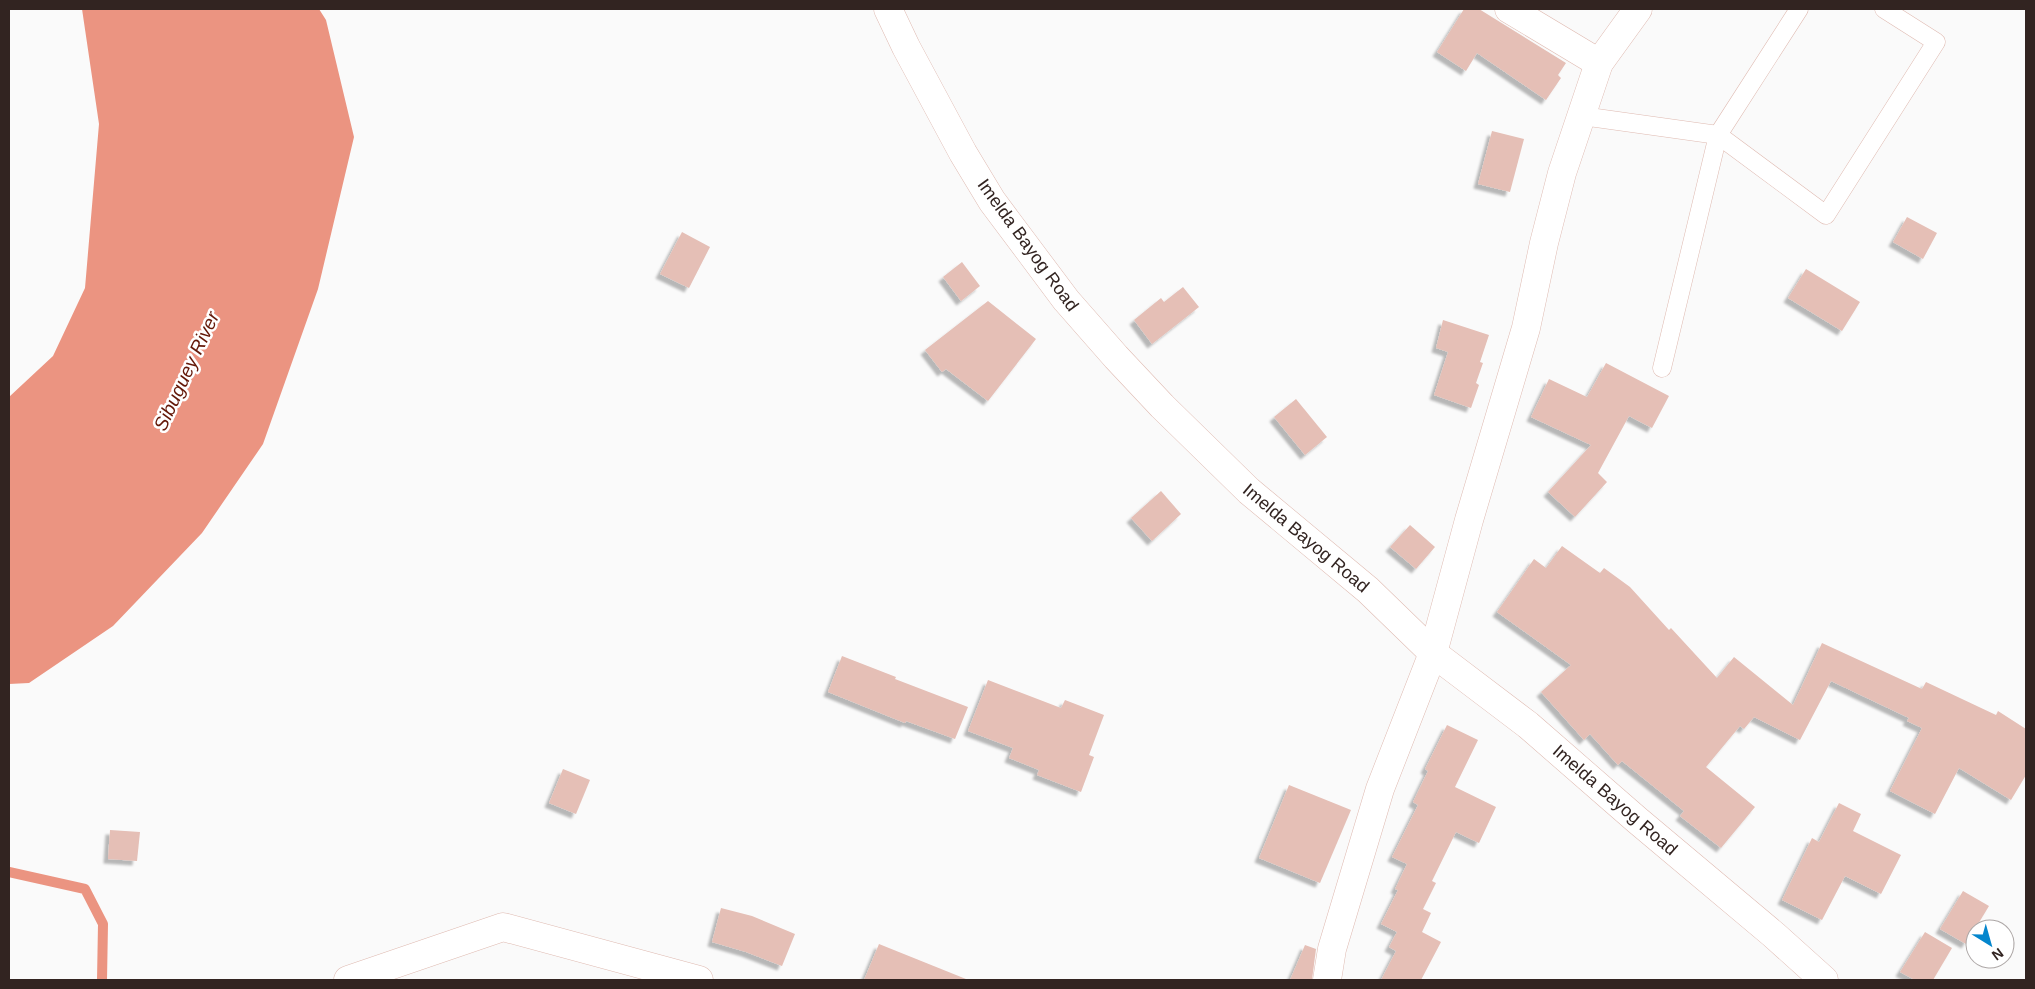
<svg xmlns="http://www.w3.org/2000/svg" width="2035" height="989" viewBox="0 0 2035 989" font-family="Helvetica,sans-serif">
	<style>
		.water { fill: #eb9481 }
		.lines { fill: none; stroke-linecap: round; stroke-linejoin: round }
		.stream { stroke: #eb9481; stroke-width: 10 }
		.building { fill: #e5bfb6; filter: url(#shadow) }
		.service-casing { stroke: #dfbab1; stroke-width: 19 }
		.minor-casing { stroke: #dfbab1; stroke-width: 29 }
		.secondary-casing { stroke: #dfbab1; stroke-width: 29 }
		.service { stroke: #fff; stroke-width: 18 }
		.minor { stroke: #fff; stroke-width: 28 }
		.secondary { stroke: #fff; stroke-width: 28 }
		.labels { text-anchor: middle; stroke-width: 5; stroke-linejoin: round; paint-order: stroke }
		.street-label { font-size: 18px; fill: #322421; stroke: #fff }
		.water-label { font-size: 19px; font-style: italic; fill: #641808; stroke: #fff }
	</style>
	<defs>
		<filter id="shadow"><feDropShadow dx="-4.5" dy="4.5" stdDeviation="1" flood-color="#0004"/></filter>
	</defs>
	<rect width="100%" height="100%" fill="#fafafa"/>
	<path class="water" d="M 82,9 L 319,9 L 326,20 L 354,137 L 318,289 L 263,444 L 202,533 L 113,626 L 29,683 L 9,684 L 9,397 L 53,356 L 85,288 L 99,124 Z"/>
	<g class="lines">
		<path class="stream" d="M 9,872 L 85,889 L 103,924 L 102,980"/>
	</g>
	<g class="building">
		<path d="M 1464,9 L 1479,9 L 1566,63 L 1558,75 L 1561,78 L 1546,100 L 1477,53 L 1466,71 L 1437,52 Z"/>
		<path d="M 1492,131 L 1524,139 L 1510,192 L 1478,184 Z"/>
		<path d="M 1907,217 L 1937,233 L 1923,259 L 1893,242 Z"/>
		<path d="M 682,232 L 710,247 L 689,288 L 660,274 Z"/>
		<path d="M 962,262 L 980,286 L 961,301 L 943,277 Z"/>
		<path d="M 1806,269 L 1860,302 L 1842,331 L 1788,298 Z"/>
		<path d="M 1183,287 L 1199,307 L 1152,344 L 1134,320 L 1161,298 L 1164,302 Z"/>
		<path d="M 988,301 L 1036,339 L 988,401 L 946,369 L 942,372 L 925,350 Z"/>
		<path d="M 1443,320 L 1489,335 L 1480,362 L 1483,363 L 1476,383 L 1479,385 L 1471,408 L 1434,395 L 1448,352 L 1436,348 Z"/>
		<path d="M 1606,363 L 1669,396 L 1652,428 L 1629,416 L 1598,473 L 1607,482 L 1575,517 L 1548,492 L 1591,445 L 1531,417 L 1549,379 L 1587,397 Z"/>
		<path d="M 1296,399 L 1327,437 L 1305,455 L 1274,417 Z"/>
		<path d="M 1161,491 L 1181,514 L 1152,541 L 1131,518 Z"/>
		<path d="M 1410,525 L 1435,547 L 1416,569 L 1390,547 Z"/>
		<path d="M 1562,546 L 1600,573 L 1604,568 L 1630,587 L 1669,630 L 1671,628 L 1717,678 L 1734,657 L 1793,705 L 1822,643 L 1922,689 L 1926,682 L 1996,715 L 1998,711 L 2026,729 L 2026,775 L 2011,800 L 1959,768 L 1935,814 L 1890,791 L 1922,728 L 1907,721 L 1909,718 L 1831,681 L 1800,740 L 1754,717 L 1744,729 L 1740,726 L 1706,767 L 1755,807 L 1721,848 L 1680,816 L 1684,811 L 1622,761 L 1618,765 L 1590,734 L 1584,740 L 1541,692 L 1571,665 L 1497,612 L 1534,559 L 1546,568 Z"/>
		<path d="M 842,656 L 896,677 L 895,679 L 968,707 L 955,739 L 906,721 L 905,723 L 828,692 Z"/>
		<path d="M 988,680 L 1061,708 L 1065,700 L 1104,715 L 1089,755 L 1094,757 L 1081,792 L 1037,775 L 1039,770 L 1009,758 L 1013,748 L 968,731 Z"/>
		<path d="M 1447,725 L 1478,740 L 1455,787 L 1496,807 L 1479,843 L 1456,832 L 1432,881 L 1436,883 L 1423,909 L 1431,913 L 1422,932 L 1441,942 L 1421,980 L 1381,980 L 1396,951 L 1389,947 L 1397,932 L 1381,924 L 1398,890 L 1395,889 L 1407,864 L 1392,857 L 1418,805 L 1413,802 L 1428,771 L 1425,769 Z"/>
		<path d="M 563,769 L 590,780 L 576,814 L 549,803 Z"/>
		<path d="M 1289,785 L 1351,810 L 1320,883 L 1259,858 Z"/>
		<path d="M 1839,803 L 1861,814 L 1853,831 L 1901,855 L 1881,894 L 1845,876 L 1822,920 L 1782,900 L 1812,838 L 1819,842 Z"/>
		<path d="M 110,830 L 140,832 L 137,861 L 108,859 Z"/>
		<path d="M 1963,891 L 1989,906 L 1966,944 L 1940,929 Z"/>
		<path d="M 721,908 L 752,916 L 795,934 L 782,966 L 746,952 L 712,942 Z"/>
		<path d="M 1925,932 L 1952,948 L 1933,980 L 1915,980 L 1900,972 Z"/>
		<path d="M 879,944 L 966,979 L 966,980 L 864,980 Z"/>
		<path d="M 1305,945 L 1316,949 L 1312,980 L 1290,980 Z"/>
	</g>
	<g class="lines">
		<g class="service-casing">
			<g id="service">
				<path d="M 1582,116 L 1718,135 L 1826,215 L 1936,42 L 1884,9"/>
				<path d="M 1662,368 L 1718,135 L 1799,9"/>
			</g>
		</g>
		<g class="minor-casing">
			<g id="minor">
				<path d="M 1509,9 L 1599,63"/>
				<path d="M 348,980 L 503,927 L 699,980"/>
				<path d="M 1327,980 L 1332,949 L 1380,789 L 1433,653 L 1469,520 L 1526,328 L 1544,243 L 1562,173 L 1599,63 L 1638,9"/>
			</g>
		</g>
		<g class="secondary-casing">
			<path id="secondary" d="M 888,9 L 906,47 L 963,153 L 992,201 L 1066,300 L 1116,357 L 1162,406 L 1249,491 L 1368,590 L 1433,653 L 1528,725 L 1637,820 L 1774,935 L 1824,980"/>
		</g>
		<use href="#service" class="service"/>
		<use href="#minor" class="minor"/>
		<use href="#secondary" class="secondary"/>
	</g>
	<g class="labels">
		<g class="street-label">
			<text transform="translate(1028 245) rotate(54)" y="6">Imelda Bayog Road</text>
			<text transform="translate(1306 538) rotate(40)" y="6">Imelda Bayog Road</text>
			<text transform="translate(1615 800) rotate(41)" y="6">Imelda Bayog Road</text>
		</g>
		<g class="water-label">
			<text transform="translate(186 371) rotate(-65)" y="7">Sibuguey River</text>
		</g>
	</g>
	<rect width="2035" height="989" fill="none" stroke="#322421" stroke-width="20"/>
	<g transform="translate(1990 944) rotate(143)"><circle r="24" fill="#ffffff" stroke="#ada7a6"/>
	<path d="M0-4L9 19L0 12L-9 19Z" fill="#0486cd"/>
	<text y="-8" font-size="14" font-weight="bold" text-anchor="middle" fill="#322421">N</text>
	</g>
</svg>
